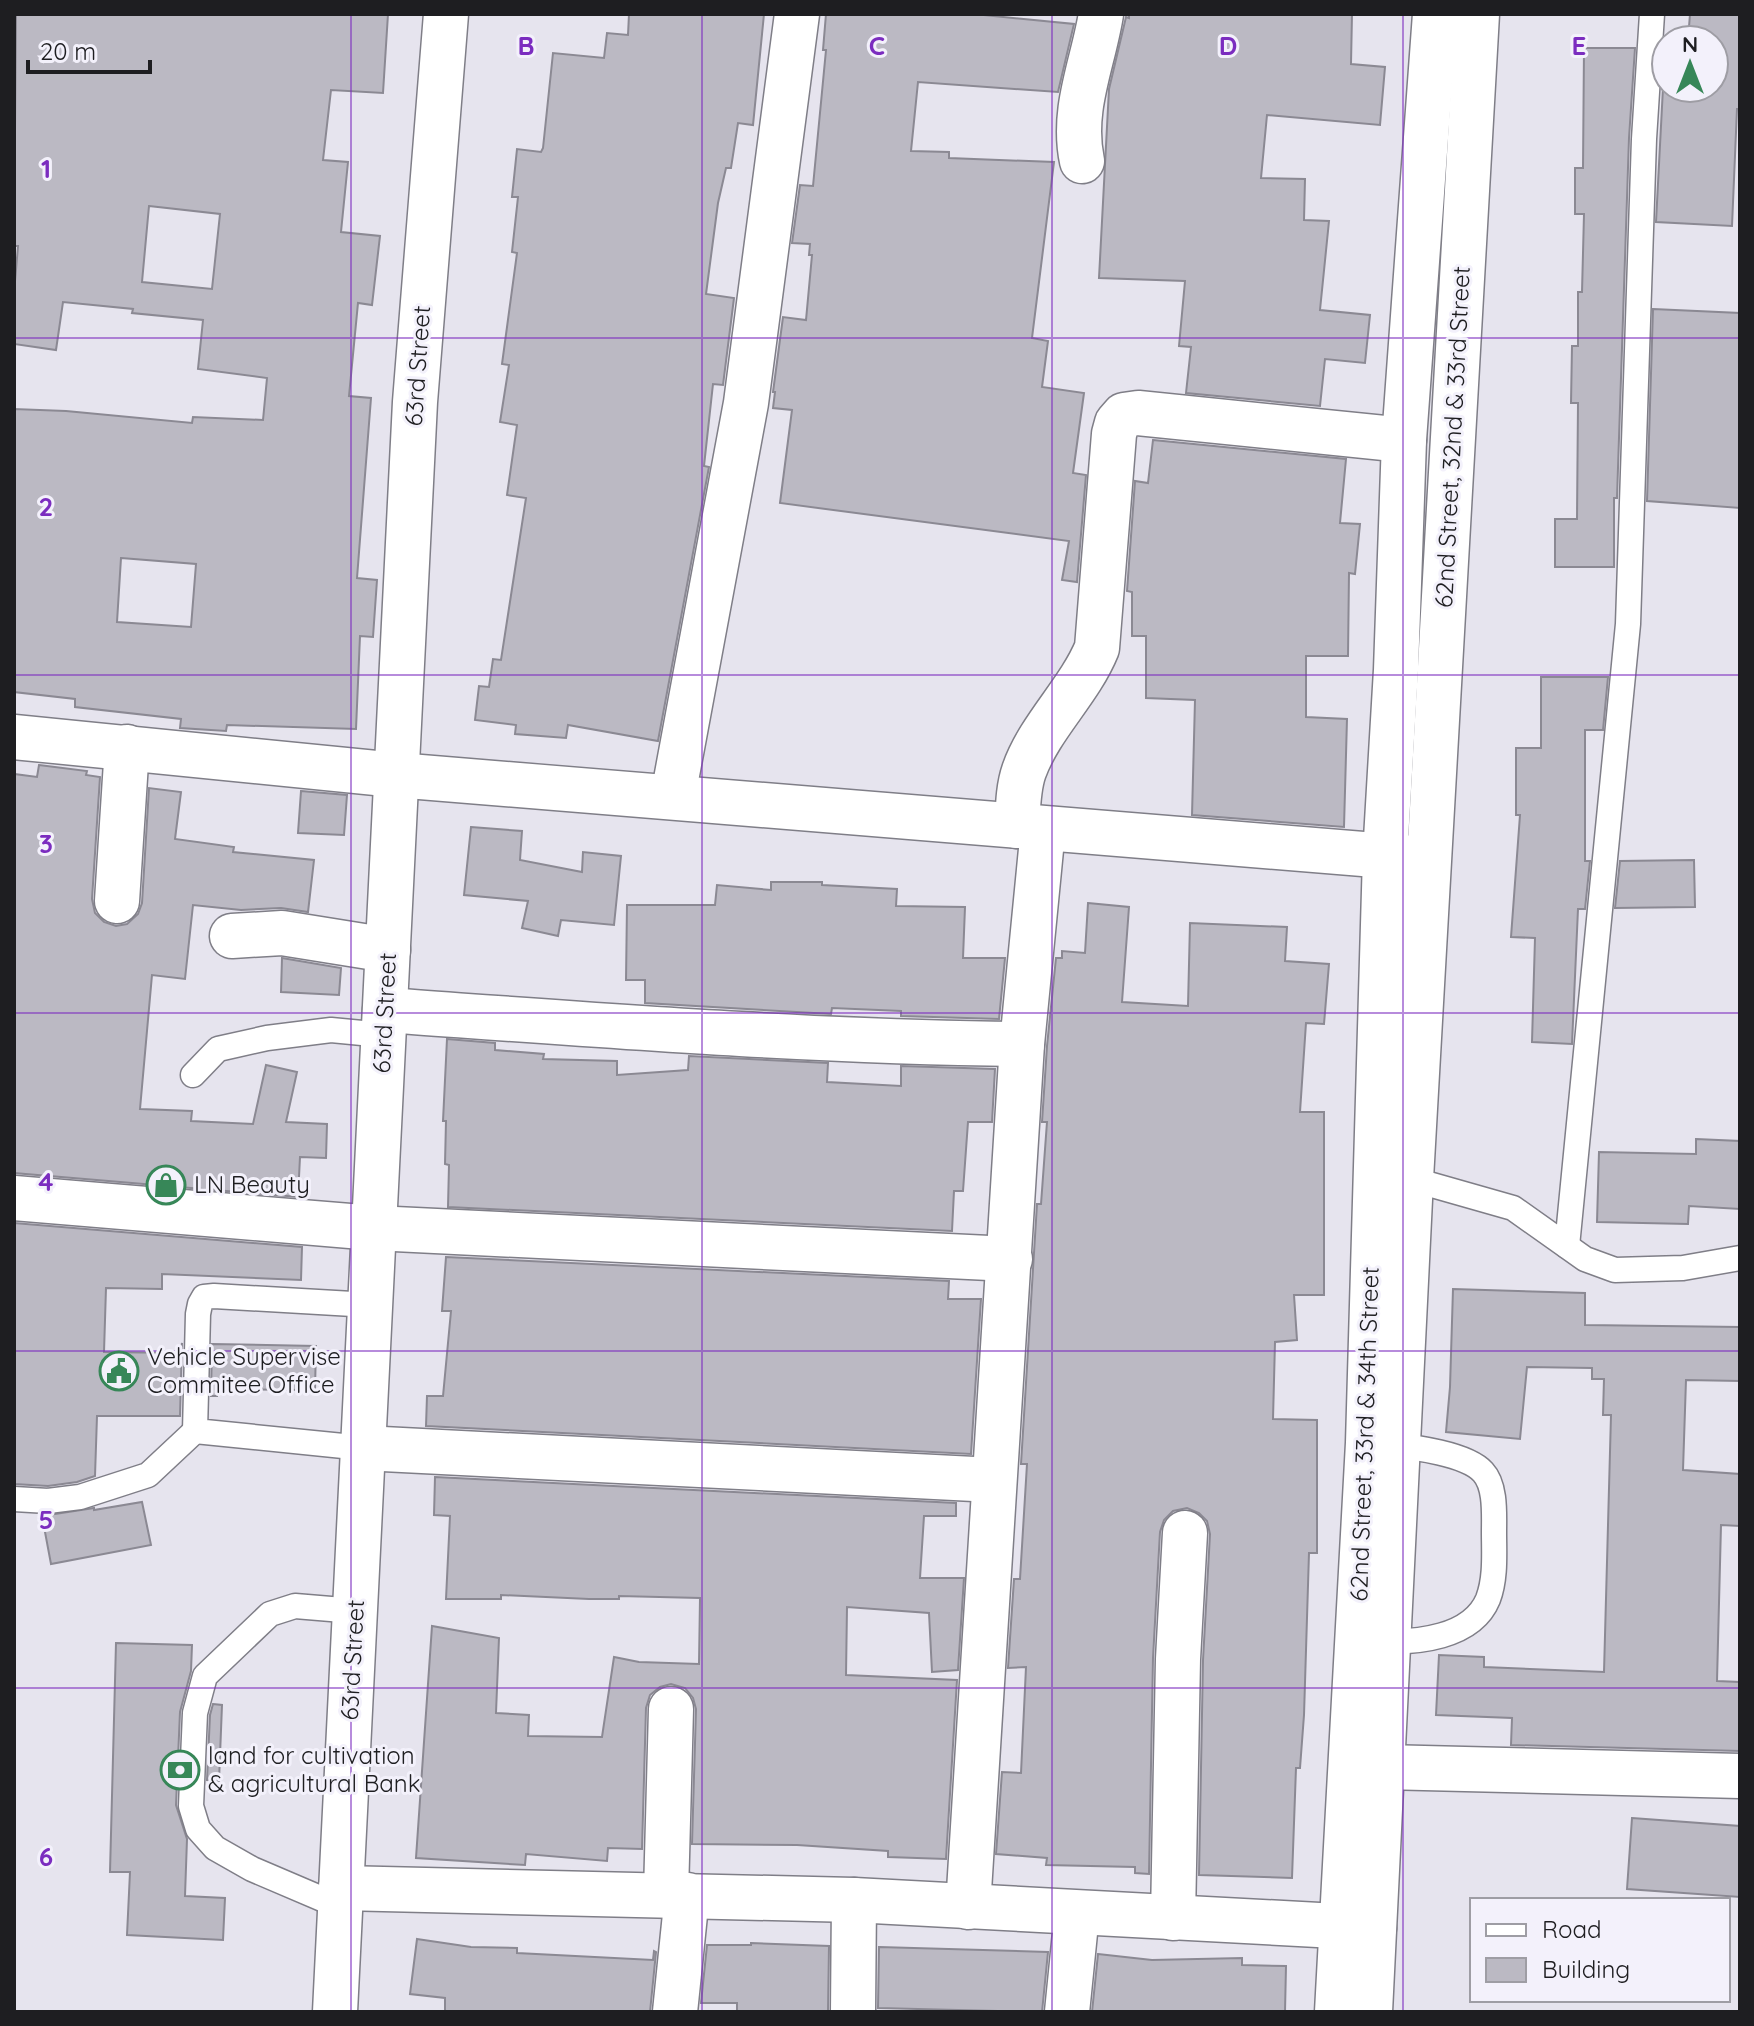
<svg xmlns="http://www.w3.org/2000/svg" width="1754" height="2026" viewBox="0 0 1754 2026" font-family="Quicksand,sans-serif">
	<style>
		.building { fill: #bbb9c3; stroke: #8b8993; stroke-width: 2; fill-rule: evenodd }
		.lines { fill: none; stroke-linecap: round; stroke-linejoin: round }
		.lane-casing { stroke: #7f7e87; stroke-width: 27 }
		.street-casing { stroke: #7f7e87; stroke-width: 47 }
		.secondary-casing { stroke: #7f7e87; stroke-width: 47 }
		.lane { stroke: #fff; stroke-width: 24 }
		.street { stroke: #fff; stroke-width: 44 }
		.secondary { stroke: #fff; stroke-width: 44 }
		.grid { fill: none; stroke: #7b2cbf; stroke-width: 2; stroke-opacity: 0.55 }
		.labels { text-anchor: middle; stroke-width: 6; stroke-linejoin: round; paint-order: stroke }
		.street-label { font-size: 24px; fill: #1e1e21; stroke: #f3f1fb }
		.poi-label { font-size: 24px; fill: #1e1e21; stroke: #f3f1fb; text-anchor: start }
		.grid-label { font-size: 26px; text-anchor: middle; font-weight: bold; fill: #7b2cbf; stroke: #f3f1fb; stroke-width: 6; stroke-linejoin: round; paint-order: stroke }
	</style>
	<rect width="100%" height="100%" fill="#e6e4ee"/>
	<g class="building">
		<path d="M 16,14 L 388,14 L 383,93 L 331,90 L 323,160 L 348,162 L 341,232 L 380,236 L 372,305 L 358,303 L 349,396 L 371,398 L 357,578 L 377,580 L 373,637 L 360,636 L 356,729 L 227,725 L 226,731 L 180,728 L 181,719 L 75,707 L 75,699 L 14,692 L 14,409 L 66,411 L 192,423 L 193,417 L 263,420 L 267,378 L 198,369 L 203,320 L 132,313 L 133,309 L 63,302 L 56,350 L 14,344 L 14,293 L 18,246 L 14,246 ZM 149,206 L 220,214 L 212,289 L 142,282 ZM 121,558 L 196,564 L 191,627 L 117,622 Z"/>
		<path d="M 629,14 L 764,14 L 753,125 L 738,123 L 731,168 L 726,168 L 718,203 L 706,294 L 734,298 L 723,385 L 713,384 L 704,466 L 709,467 L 658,741 L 568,725 L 566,738 L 515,734 L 516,725 L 475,720 L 479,686 L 489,687 L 493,659 L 501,660 L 526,498 L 507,495 L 517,425 L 500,422 L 509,365 L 502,364 L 517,253 L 512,252 L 518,197 L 512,197 L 517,149 L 541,152 L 543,148 L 553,53 L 604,58 L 607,33 L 628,35 Z"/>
		<path d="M 826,14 L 974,14 L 1074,24 L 1058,92 L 918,82 L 911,151 L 949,152 L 949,158 L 1054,162 L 1032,338 L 1048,341 L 1042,387 L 1084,393 L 1073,473 L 1086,475 L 1077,582 L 1062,580 L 1069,541 L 780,503 L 792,410 L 773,408 L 775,392 L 773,392 L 783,317 L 806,320 L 812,255 L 809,255 L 810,244 L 792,243 L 800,185 L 813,186 L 826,50 L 823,50 Z"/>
		<path d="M 1129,14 L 1352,14 L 1351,64 L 1385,67 L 1380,125 L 1267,115 L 1261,178 L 1305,179 L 1304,220 L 1329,221 L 1320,310 L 1370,315 L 1365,363 L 1325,359 L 1320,406 L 1186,393 L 1191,347 L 1179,346 L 1185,281 L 1099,278 L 1109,89 L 1126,17 L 1129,18 Z"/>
		<path d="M 1690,14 L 1740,14 L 1740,109 L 1737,109 L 1732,226 L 1656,222 L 1665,49 L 1666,88 L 1714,88 L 1714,40 L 1688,40 Z"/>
		<path d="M 1584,48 L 1635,48 L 1629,138 L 1617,498 L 1614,498 L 1614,567 L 1555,567 L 1555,519 L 1577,519 L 1578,403 L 1571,403 L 1572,346 L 1578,346 L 1578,292 L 1582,292 L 1584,214 L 1575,214 L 1575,168 L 1583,168 Z"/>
		<path d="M 1653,309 L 1740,313 L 1740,508 L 1647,501 Z"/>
		<path d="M 1153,440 L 1346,459 L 1340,523 L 1360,524 L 1355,574 L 1349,573 L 1348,656 L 1306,656 L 1306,717 L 1347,719 L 1344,827 L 1192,815 L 1195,700 L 1146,698 L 1146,636 L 1132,636 L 1132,592 L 1127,591 L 1135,481 L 1148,483 Z"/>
		<path d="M 1541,677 L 1608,677 L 1603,730 L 1585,730 L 1585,861 L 1590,861 L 1585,909 L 1578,909 L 1572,1044 L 1532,1042 L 1535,938 L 1511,937 L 1520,815 L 1516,815 L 1516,748 L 1541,748 Z"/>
		<path d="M 39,765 L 87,771 L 86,775 L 100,777 L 92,899 L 95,913 L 104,922 L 116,926 L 127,924 L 138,914 L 142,903 L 149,788 L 181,792 L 175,839 L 234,847 L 233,852 L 314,860 L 308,912 L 281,908 L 241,910 L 193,905 L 185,979 L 152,975 L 140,1109 L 192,1111 L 191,1121 L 253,1124 L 266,1065 L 297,1072 L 286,1122 L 327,1124 L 326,1158 L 300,1157 L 298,1197 L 14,1173 L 14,774 L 37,777 Z"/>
		<path d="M 301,791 L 347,795 L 344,835 L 298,833 Z"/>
		<path d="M 471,827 L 522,831 L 520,860 L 582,872 L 583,852 L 621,856 L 614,925 L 561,920 L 558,936 L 522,928 L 528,901 L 464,895 Z"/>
		<path d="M 1694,860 L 1695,907 L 1615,908 L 1620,861 Z"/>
		<path d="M 771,882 L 822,882 L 822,885 L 897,889 L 896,906 L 965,907 L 963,958 L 1005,958 L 999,1019 L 901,1016 L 901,1011 L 832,1008 L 831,1014 L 645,1003 L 645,980 L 626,980 L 627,905 L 715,905 L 717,885 L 771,890 Z"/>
		<path d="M 1088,903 L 1129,907 L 1122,1002 L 1188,1006 L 1190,923 L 1287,927 L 1285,961 L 1329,964 L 1324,1024 L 1306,1023 L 1300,1112 L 1324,1112 L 1324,1295 L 1294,1295 L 1297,1340 L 1275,1342 L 1273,1419 L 1317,1420 L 1317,1553 L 1309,1553 L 1304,1715 L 1300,1768 L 1296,1768 L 1292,1878 L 1199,1875 L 1203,1660 L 1210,1534 L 1207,1521 L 1199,1513 L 1187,1508 L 1173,1511 L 1164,1520 L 1160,1532 L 1153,1658 L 1149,1874 L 1135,1873 L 1135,1867 L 1046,1865 L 1047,1858 L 996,1854 L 1002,1772 L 1021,1773 L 1026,1667 L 1008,1668 L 1014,1579 L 1020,1579 L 1027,1464 L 1021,1464 L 1037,1204 L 1041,1204 L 1047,1122 L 1042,1122 L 1047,1046 L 1056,958 L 1062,958 L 1062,951 L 1085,953 Z"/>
		<path d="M 282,958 L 341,968 L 339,995 L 281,992 Z"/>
		<path d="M 447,1039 L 495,1043 L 495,1050 L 544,1054 L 543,1059 L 617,1061 L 617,1075 L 688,1070 L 689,1056 L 828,1063 L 827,1082 L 901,1086 L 901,1066 L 995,1069 L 992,1122 L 968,1122 L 963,1191 L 954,1191 L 952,1231 L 448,1207 L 449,1165 L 445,1164 L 446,1121 L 443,1121 Z"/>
		<path d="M 1696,1139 L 1740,1141 L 1740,1209 L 1689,1206 L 1688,1224 L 1597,1222 L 1599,1152 L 1696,1154 Z"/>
		<path d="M 14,1223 L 302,1247 L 301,1280 L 162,1274 L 162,1289 L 106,1288 L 104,1352 L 180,1353 L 182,1343 L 180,1416 L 97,1416 L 95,1476 L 77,1482 L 48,1486 L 14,1484 Z"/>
		<path d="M 446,1257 L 949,1281 L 948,1299 L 981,1299 L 971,1454 L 426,1426 L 427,1396 L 443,1396 L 451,1311 L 442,1311 Z"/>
		<path d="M 1453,1289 L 1585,1293 L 1585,1325 L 1740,1327 L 1740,1381 L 1686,1380 L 1683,1470 L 1740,1474 L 1740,1526 L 1721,1525 L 1717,1681 L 1740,1682 L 1740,1751 L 1511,1745 L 1512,1718 L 1436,1715 L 1439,1655 L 1484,1657 L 1484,1667 L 1604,1672 L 1611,1415 L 1603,1415 L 1604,1379 L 1592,1379 L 1592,1368 L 1527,1367 L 1520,1439 L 1446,1432 L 1450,1387 Z"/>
		<path d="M 212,1344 L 316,1346 L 315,1390 L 217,1389 L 217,1396 L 211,1396 Z"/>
		<path d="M 435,1477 L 956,1503 L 956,1516 L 924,1516 L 920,1578 L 964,1578 L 958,1670 L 932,1672 L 929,1613 L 847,1607 L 846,1675 L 957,1680 L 946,1859 L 888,1857 L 888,1851 L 797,1845 L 692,1844 L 696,1709 L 693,1698 L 685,1688 L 671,1684 L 660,1687 L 650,1695 L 646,1708 L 642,1849 L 608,1848 L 607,1861 L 526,1854 L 525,1865 L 416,1858 L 432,1626 L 499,1638 L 496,1713 L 529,1715 L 528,1736 L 602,1737 L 614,1657 L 639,1662 L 699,1664 L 700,1598 L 619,1596 L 619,1599 L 589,1599 L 501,1595 L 501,1599 L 446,1599 L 450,1516 L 434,1515 Z"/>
		<path d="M 142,1502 L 151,1545 L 51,1564 L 42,1516 L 94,1508 L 94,1510 Z"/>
		<path d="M 116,1643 L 192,1645 L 191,1671 L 180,1712 L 176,1805 L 187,1839 L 185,1896 L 225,1898 L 223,1940 L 127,1935 L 130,1872 L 110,1872 Z"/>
		<path d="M 213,1704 L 222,1705 L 219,1781 L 207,1780 L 210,1715 Z"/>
		<path d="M 1632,1818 L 1740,1826 L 1740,1897 L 1627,1889 Z"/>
		<path d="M 417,1939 L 471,1947 L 517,1948 L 517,1953 L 653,1960 L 654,1951 L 656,1952 L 650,2012 L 445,2011 L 445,1998 L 410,1994 Z"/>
		<path d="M 751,1943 L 829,1946 L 828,2012 L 737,2012 L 737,2003 L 701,2003 L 707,1945 L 751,1945 Z"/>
		<path d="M 879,1947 L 1048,1952 L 1042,2012 L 878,2008 Z"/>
		<path d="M 1098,1954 L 1152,1960 L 1242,1958 L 1242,1965 L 1286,1966 L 1285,2012 L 1092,2012 Z"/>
	</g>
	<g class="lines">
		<g class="lane-casing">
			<g id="lane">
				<path d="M 193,1075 L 218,1049 L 267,1038 L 331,1030 L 383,1035"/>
				<path d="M 1401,1178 L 1411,1179 L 1513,1208 L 1585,1259 L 1615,1270 L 1683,1268 L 1740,1258"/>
				<path d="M 1567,1246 L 1628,624 L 1644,139 L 1652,14"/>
				<path d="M 363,1448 L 195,1431 L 198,1314 L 200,1304 L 204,1297 L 214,1296 L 370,1305"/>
				<path d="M 14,1499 L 48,1501 L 80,1497 L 148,1475 L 195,1431"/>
				<path d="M 1380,1641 C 1416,1643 1472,1638 1488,1599 C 1496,1578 1494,1553 1494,1532 C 1494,1514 1496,1486 1483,1472 C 1467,1454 1414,1447 1390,1445"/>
				<path d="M 341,1907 L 252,1869 L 215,1848 L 198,1829 L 191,1806 L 195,1713 L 205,1676 L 270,1614 L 295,1606 L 355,1611"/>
			</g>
		</g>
		<g class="street-casing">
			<g id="street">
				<path d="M 1082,161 C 1071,109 1093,64 1101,14"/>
				<path d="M 14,737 L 396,775 L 1424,859"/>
				<path d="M 673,796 L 746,403 L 797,14"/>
				<path d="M 1017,826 C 1018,808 1018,788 1024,771 C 1040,726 1079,692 1097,648 L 1114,434 L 1117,423 L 1124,415 L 1138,413 L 1404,440"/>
				<path d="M 117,901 L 127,747"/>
				<path d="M 232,936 L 282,933 L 388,950"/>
				<path d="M 385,1010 C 597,1025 809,1042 1022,1044"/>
				<path d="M 14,1198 L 374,1228 L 1010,1259"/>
				<path d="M 363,1448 L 994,1480"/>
				<path d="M 1383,1767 L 1740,1776"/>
				<path d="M 341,1888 L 854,1900 L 1374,1928"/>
				<path d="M 666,1894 L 671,1709"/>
				<path d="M 968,1907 L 1022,1044 L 1043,829"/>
				<path d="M 1173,1918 L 1178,1659 L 1185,1533"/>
				<path d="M 335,2012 L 415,402 L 446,14"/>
				<path d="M 675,2012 L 687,1895"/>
				<path d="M 853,2012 L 854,1900"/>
				<path d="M 1067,2012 L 1077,1913"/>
			</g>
		</g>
		<g class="secondary-casing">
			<g id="secondary">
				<path d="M 1337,2012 L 1368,1443 L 1385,856 L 1396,670 L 1404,440 L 1435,14"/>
				<path d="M 1370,2012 L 1411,1179 L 1477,14"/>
			</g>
		</g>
		<use href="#lane" class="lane"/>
		<use href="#street" class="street"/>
		<use href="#secondary" class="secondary"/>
	</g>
	<path class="grid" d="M 351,14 L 351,2012M 702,14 L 702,2012M 1052,14 L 1052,2012M 1403,14 L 1403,2012M 14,338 L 1740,338M 14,675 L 1740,675M 14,1013 L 1740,1013M 14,1351 L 1740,1351M 14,1688 L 1740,1688"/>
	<defs>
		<g id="shop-ring" transform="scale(2)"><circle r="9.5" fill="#f3f1fb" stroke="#378758" stroke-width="1.5"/><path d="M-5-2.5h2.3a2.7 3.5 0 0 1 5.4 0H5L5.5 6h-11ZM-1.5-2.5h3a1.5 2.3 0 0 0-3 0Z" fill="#378758"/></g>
		<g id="civic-ring" transform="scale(2)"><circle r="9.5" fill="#f3f1fb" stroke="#378758" stroke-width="1.5"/><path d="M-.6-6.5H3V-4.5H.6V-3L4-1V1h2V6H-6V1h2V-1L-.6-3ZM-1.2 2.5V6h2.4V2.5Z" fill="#378758"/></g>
		<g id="bank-ring" transform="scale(2)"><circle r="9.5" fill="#f3f1fb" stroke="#378758" stroke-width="1.5"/><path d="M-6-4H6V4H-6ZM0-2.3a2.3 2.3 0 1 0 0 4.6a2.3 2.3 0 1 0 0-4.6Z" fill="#378758"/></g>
	</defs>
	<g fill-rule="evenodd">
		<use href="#shop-ring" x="166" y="1185"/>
		<use href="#civic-ring" x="119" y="1371"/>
		<use href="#bank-ring" x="180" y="1770"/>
	</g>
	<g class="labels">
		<g class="street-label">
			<text transform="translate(418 366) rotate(-86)" y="8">63rd Street</text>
			<text transform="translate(1453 437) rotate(-87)" y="8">62nd Street, 32nd &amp; 33rd Street</text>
			<text transform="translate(385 1013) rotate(-87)" y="8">63rd Street</text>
			<text transform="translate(1365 1434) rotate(-88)" y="8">62nd Street, 33rd &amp; 34th Street</text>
			<text transform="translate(353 1660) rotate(-87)" y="8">63rd Street</text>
		</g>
		<g class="poi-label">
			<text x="194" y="1193">LN Beauty</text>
			<text x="147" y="1365">Vehicle Supervise<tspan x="147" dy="28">Commitee Office</tspan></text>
			<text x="208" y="1764">land for cultivation<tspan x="208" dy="28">&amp; agricultural Bank</tspan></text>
		</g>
	</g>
	<g class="grid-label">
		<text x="526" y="55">B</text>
		<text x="877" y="55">C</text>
		<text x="1228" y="55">D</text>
		<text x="1579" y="55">E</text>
		<text x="46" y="178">1</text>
		<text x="46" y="516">2</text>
		<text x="46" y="853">3</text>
		<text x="46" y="1191">4</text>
		<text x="46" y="1529">5</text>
		<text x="46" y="1866">6</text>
	</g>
	<rect width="1754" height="2026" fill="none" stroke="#1e1e21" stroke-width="32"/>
	<rect x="1470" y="1898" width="260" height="104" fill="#f3f1fb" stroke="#9e9da4" stroke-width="2"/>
	<rect x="1486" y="1924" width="40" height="12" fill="#ffffff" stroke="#9e9da4" stroke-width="2"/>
	<text x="1542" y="1938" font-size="24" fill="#1e1e21">Road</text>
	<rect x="1486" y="1958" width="40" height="24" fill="#bbb9c3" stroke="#9e9da4" stroke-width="2"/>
	<text x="1542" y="1978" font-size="24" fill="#1e1e21">Building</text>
	<g transform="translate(1690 64)"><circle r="38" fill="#f3f1fb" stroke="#9e9da4" stroke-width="2"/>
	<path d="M0-6L14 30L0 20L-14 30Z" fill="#378758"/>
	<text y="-12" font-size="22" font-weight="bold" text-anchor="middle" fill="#1e1e21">N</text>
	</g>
	<path d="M28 60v12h122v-12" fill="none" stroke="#1e1e21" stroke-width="4"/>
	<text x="40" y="60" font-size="24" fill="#1e1e21" stroke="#f3f1fb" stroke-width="6" paint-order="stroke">20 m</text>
</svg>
